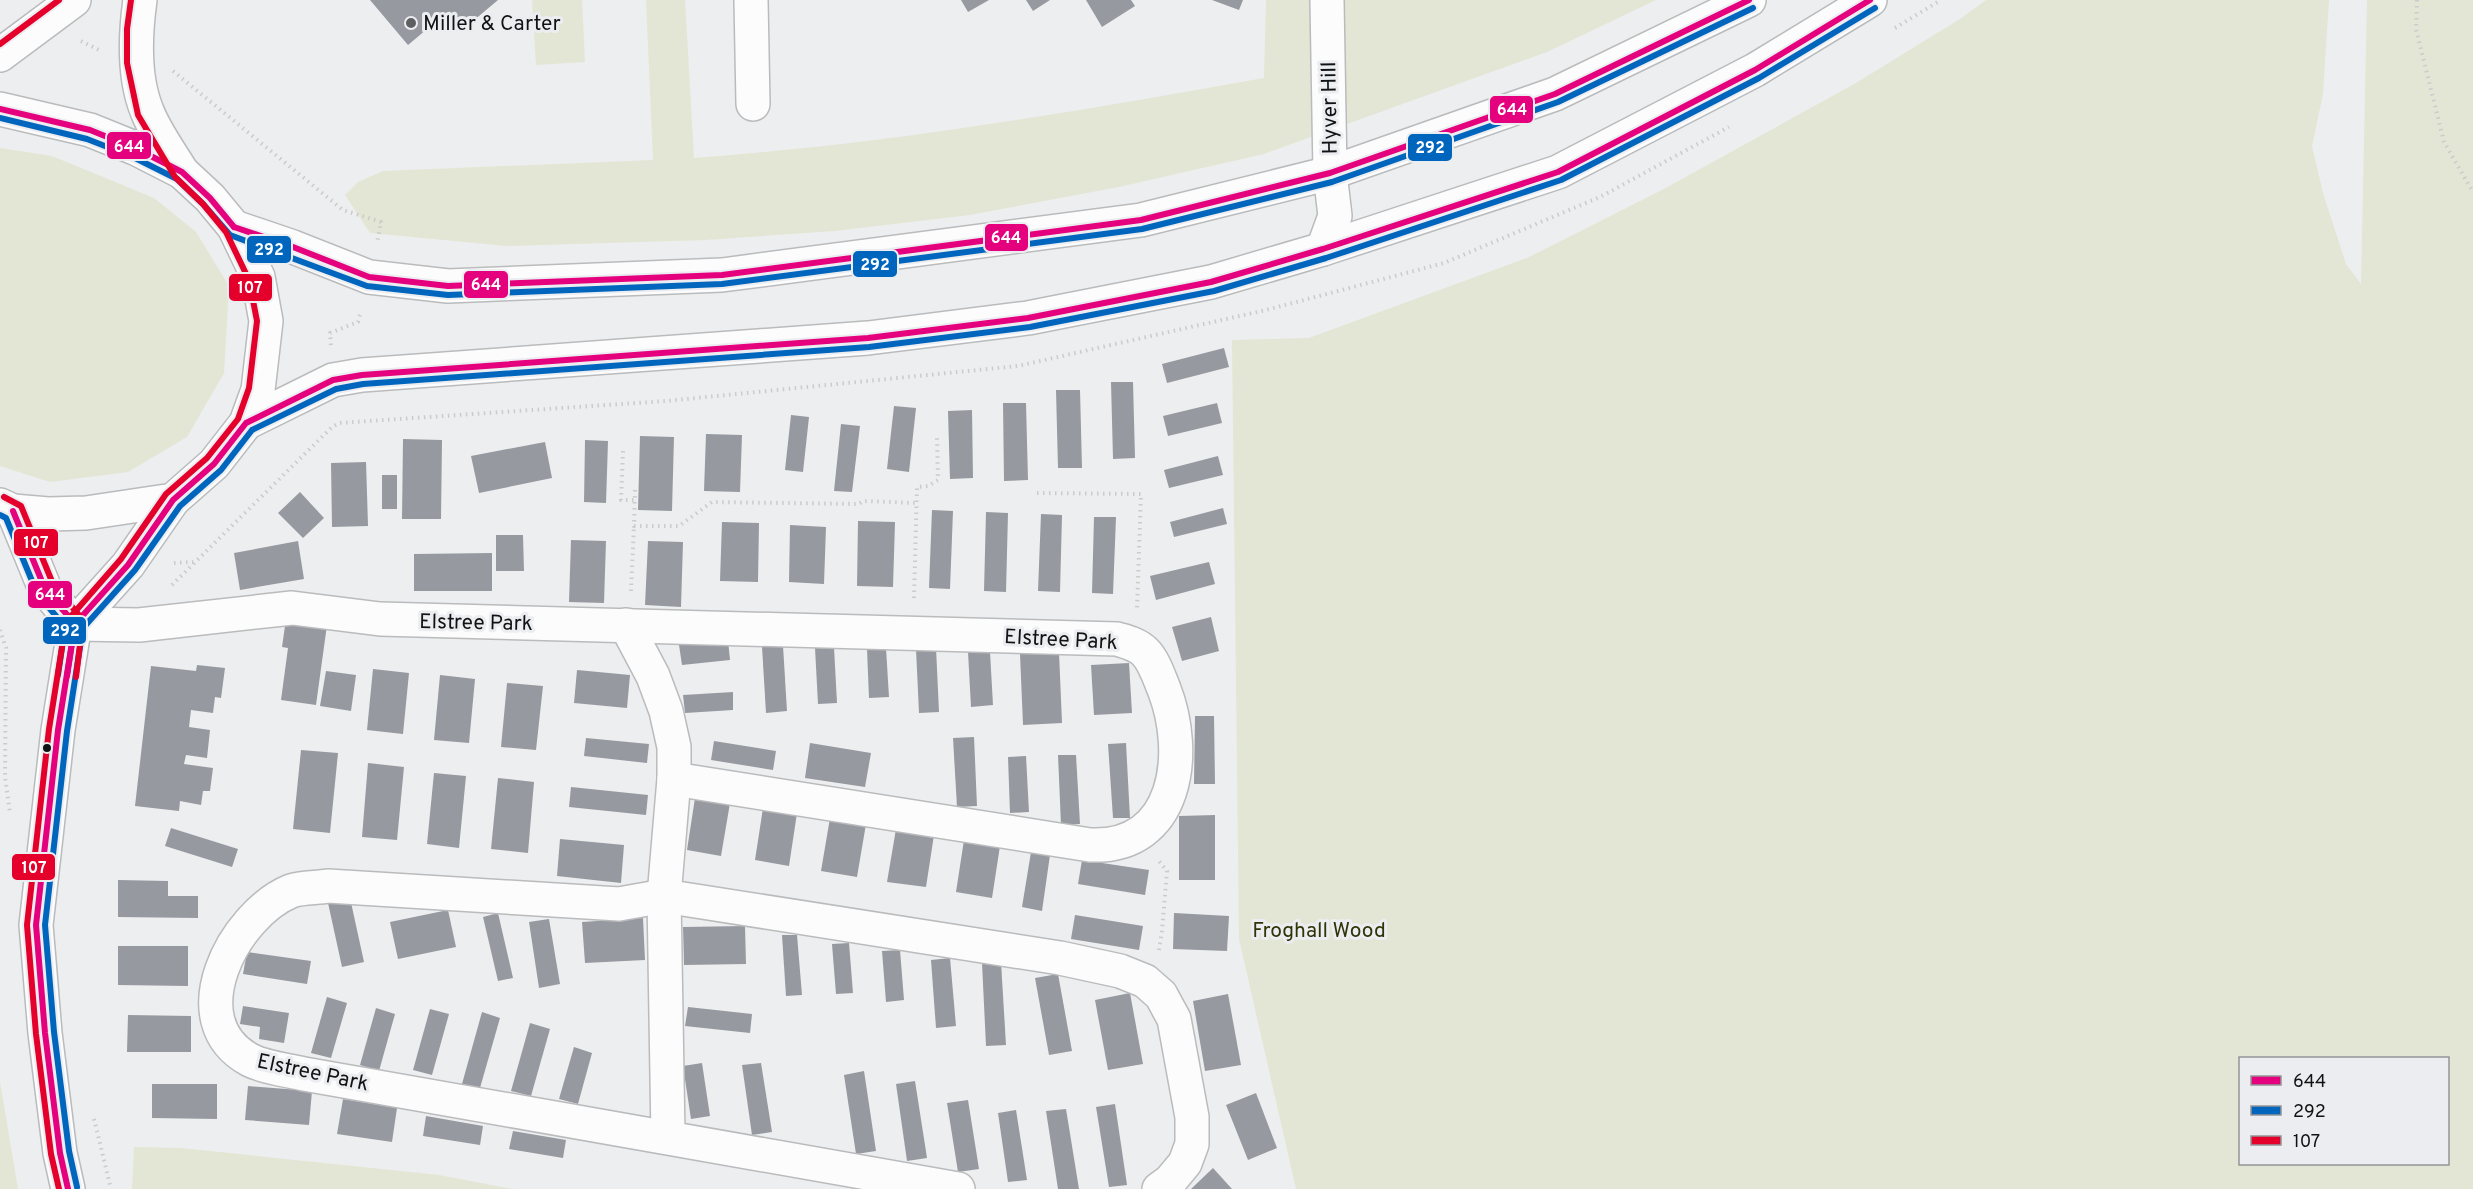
<svg xmlns="http://www.w3.org/2000/svg" width="2473" height="1189" viewBox="0 0 2473 1189" font-family="Overpass,sans-serif">
	<style>
		.green { fill: #e3e6d4; fill-rule: evenodd }
		.building { fill: #9799a0 }
		.lines { fill: none; stroke-linecap: round; stroke-linejoin: round }
		.minor-casing { stroke: #babbbc; stroke-width: 36 }
		.major-casing { stroke: #babbbc; stroke-width: 36 }
		.highway-casing { stroke: #babbbc; stroke-width: 36 }
		.path { stroke: #cbcbcb; stroke-width: 4; stroke-dasharray: 1.5 4.5; stroke-linecap: butt }
		.minor { stroke: #fcfcfd; stroke-width: 33 }
		.major { stroke: #fcfcfd; stroke-width: 33 }
		.highway { stroke: #fcfcfd; stroke-width: 33 }
		.bus-1-casing { stroke: #ecedf0; stroke-width: 10 }
		.bus-2-casing { stroke: #ecedf0; stroke-width: 10 }
		.bus-3-casing { stroke: #ecedf0; stroke-width: 10 }
		.bus-1 { stroke: #e5007d; stroke-width: 6 }
		.bus-2 { stroke: #0065bd; stroke-width: 6 }
		.bus-3 { stroke: #e4002b; stroke-width: 6 }
		.poi-dot { fill: #5e5f60; stroke: #ecedf0; stroke-width: 2 }
		.bus-dot { fill: #111213; stroke: #ecedf0; stroke-width: 2 }
		.labels { text-anchor: middle; stroke-width: 6; stroke-linejoin: round; paint-order: stroke }
		.poi-label { font-size: 21px; fill: #111213; stroke: #ecedf0; text-anchor: start }
		.street-label { font-size: 21px; fill: #111213; stroke: #ecedf0 }
		.park-label { font-size: 21px; fill: #313406; stroke: #ecedf0 }
		.line-badge { stroke: #ecedf0; stroke-width: 2 }
		.badge-label { font-size: 16px; text-anchor: middle; font-weight: bold; fill: #fff }
	</style>
	<rect width="100%" height="100%" fill="#edeeef"/>
	<g class="green">
		<path d="M 532,0 L 582,0 L 585,62 L 536,65 Z"/>
		<path d="M 646,0 L 685,0 L 694,158 C 886,144 1075,112 1264,78 L 1266,0 L 1656,0 L 1547,52 L 1264,154 L 1119,187 L 970,215 L 834,231 L 706,240 L 507,246 L 370,233 L 345,195 L 358,182 L 383,171 L 653,160 Z"/>
		<path d="M 1986,0 L 2329,0 L 2323,94 L 2312,146 L 2323,193 L 2346,264 L 2361,284 L 2367,0 L 2473,0 L 2473,1189 L 1296,1189 L 1239,939 L 1232,340 L 1309,338 L 1527,258 L 1662,190 L 1856,83 L 1960,19 ZM 2240,1058 L 2448,1058 L 2448,1164 L 2240,1164 Z"/>
		<path d="M 0,148 L 52,156 L 154,198 L 196,232 L 229,286 L 224,373 L 187,437 L 128,472 L 50,482 L 0,466 Z"/>
		<path d="M 0,1082 L 18,1189 L 0,1189 Z"/>
		<path d="M 134,1147 L 181,1148 L 439,1175 L 513,1189 L 132,1189 Z"/>
	</g>
	<g class="building">
		<path d="M 370,0 L 498,0 L 460,32 L 445,14 L 408,45 Z"/>
		<path d="M 961,0 L 989,0 L 968,12 Z"/>
		<path d="M 1026,0 L 1050,0 L 1033,11 Z"/>
		<path d="M 1086,0 L 1131,0 L 1135,6 L 1102,27 Z"/>
		<path d="M 1212,0 L 1243,0 L 1239,10 Z"/>
		<path d="M 1224,348 L 1229,367 L 1167,383 L 1162,364 Z"/>
		<path d="M 1111,382 L 1133,382 L 1135,458 L 1113,459 Z"/>
		<path d="M 1056,390 L 1080,390 L 1082,468 L 1058,468 Z"/>
		<path d="M 1003,403 L 1026,403 L 1028,480 L 1004,481 Z"/>
		<path d="M 1217,403 L 1222,423 L 1168,436 L 1163,416 Z"/>
		<path d="M 894,406 L 916,408 L 909,472 L 887,469 Z"/>
		<path d="M 972,410 L 973,478 L 950,479 L 948,411 Z"/>
		<path d="M 791,415 L 809,417 L 803,472 L 785,470 Z"/>
		<path d="M 841,424 L 860,426 L 852,492 L 834,491 Z"/>
		<path d="M 706,434 L 742,435 L 740,492 L 704,491 Z"/>
		<path d="M 640,436 L 674,437 L 672,511 L 638,510 Z"/>
		<path d="M 403,439 L 442,440 L 441,519 L 402,519 Z"/>
		<path d="M 585,440 L 608,441 L 606,503 L 584,502 Z"/>
		<path d="M 545,442 L 552,478 L 479,493 L 471,456 Z"/>
		<path d="M 1218,456 L 1223,475 L 1169,488 L 1164,470 Z"/>
		<path d="M 366,462 L 368,526 L 332,527 L 331,463 Z"/>
		<rect x="382" y="475" width="15" height="34"/>
		<path d="M 300,492 L 324,518 L 303,538 L 278,513 Z"/>
		<path d="M 1223,508 L 1227,524 L 1174,537 L 1170,522 Z"/>
		<path d="M 932,510 L 953,511 L 950,589 L 929,588 Z"/>
		<path d="M 986,512 L 1008,513 L 1006,592 L 984,591 Z"/>
		<path d="M 1041,514 L 1062,515 L 1060,592 L 1038,591 Z"/>
		<path d="M 1094,517 L 1116,517 L 1113,594 L 1092,593 Z"/>
		<path d="M 858,521 L 895,522 L 893,587 L 857,586 Z"/>
		<path d="M 722,522 L 759,523 L 758,582 L 720,581 Z"/>
		<path d="M 790,525 L 826,527 L 824,584 L 789,582 Z"/>
		<path d="M 496,535 L 523,535 L 524,571 L 496,571 Z"/>
		<path d="M 571,540 L 606,541 L 604,603 L 569,602 Z"/>
		<path d="M 298,541 L 304,579 L 240,590 L 234,553 Z"/>
		<path d="M 648,541 L 683,542 L 681,607 L 645,605 Z"/>
		<path d="M 492,553 L 492,591 L 414,591 L 414,554 Z"/>
		<path d="M 1209,562 L 1215,584 L 1156,600 L 1150,576 Z"/>
		<path d="M 1211,617 L 1219,651 L 1182,661 L 1172,627 Z"/>
		<path d="M 286,619 L 327,625 L 316,705 L 281,700 L 288,648 L 282,647 Z"/>
		<path d="M 728,640 L 730,660 L 682,665 L 679,645 Z"/>
		<path d="M 783,646 L 787,711 L 766,713 L 762,647 Z"/>
		<path d="M 834,647 L 837,703 L 818,704 L 815,648 Z"/>
		<path d="M 886,648 L 889,697 L 869,698 L 867,649 Z"/>
		<path d="M 936,648 L 939,712 L 919,713 L 916,649 Z"/>
		<path d="M 968,652 L 990,652 L 993,705 L 971,707 Z"/>
		<path d="M 1059,652 L 1062,723 L 1023,725 L 1020,654 Z"/>
		<path d="M 1129,663 L 1132,713 L 1094,715 L 1091,665 Z"/>
		<path d="M 197,665 L 225,668 L 221,698 L 215,697 L 213,713 L 191,710 L 189,727 L 210,730 L 207,758 L 186,755 L 184,764 L 213,768 L 210,791 L 203,791 L 201,805 L 180,801 L 179,811 L 135,806 L 151,666 L 196,671 Z"/>
		<path d="M 373,669 L 409,673 L 403,734 L 367,730 Z"/>
		<path d="M 577,670 L 630,675 L 627,708 L 574,703 Z"/>
		<path d="M 326,671 L 356,675 L 351,711 L 320,706 Z"/>
		<path d="M 440,675 L 475,679 L 469,743 L 434,740 Z"/>
		<path d="M 507,683 L 543,686 L 536,750 L 501,747 Z"/>
		<path d="M 733,692 L 733,710 L 685,713 L 683,695 Z"/>
		<path d="M 1195,716 L 1214,716 L 1215,784 L 1194,784 Z"/>
		<path d="M 974,737 L 977,806 L 957,807 L 953,738 Z"/>
		<path d="M 586,738 L 649,744 L 647,763 L 584,756 Z"/>
		<path d="M 714,741 L 776,751 L 773,770 L 711,760 Z"/>
		<path d="M 810,743 L 871,753 L 865,787 L 805,778 Z"/>
		<path d="M 1126,743 L 1130,818 L 1113,818 L 1108,744 Z"/>
		<path d="M 301,750 L 338,753 L 330,833 L 293,829 Z"/>
		<path d="M 1058,755 L 1076,755 L 1080,824 L 1061,825 Z"/>
		<path d="M 1026,756 L 1029,812 L 1010,813 L 1008,757 Z"/>
		<path d="M 368,763 L 404,767 L 397,840 L 362,837 Z"/>
		<path d="M 434,773 L 466,776 L 459,848 L 427,844 Z"/>
		<path d="M 498,778 L 534,782 L 528,853 L 491,849 Z"/>
		<path d="M 571,787 L 648,795 L 646,815 L 569,807 Z"/>
		<path d="M 695,798 L 730,803 L 721,856 L 687,850 Z"/>
		<path d="M 763,808 L 797,813 L 789,866 L 755,860 Z"/>
		<path d="M 1215,815 L 1215,880 L 1179,880 L 1179,816 Z"/>
		<path d="M 830,818 L 866,824 L 857,877 L 821,871 Z"/>
		<path d="M 171,828 L 238,849 L 232,867 L 165,846 Z"/>
		<path d="M 896,829 L 934,835 L 926,887 L 887,882 Z"/>
		<path d="M 560,839 L 624,845 L 621,883 L 557,876 Z"/>
		<path d="M 964,840 L 1000,846 L 992,898 L 956,892 Z"/>
		<path d="M 1031,852 L 1050,855 L 1042,911 L 1022,907 Z"/>
		<path d="M 1082,860 L 1149,870 L 1145,895 L 1078,884 Z"/>
		<path d="M 118,880 L 168,881 L 168,896 L 198,896 L 198,918 L 118,917 Z"/>
		<path d="M 350,898 L 364,962 L 342,967 L 328,903 Z"/>
		<path d="M 448,910 L 456,947 L 398,959 L 390,922 Z"/>
		<path d="M 498,913 L 513,978 L 498,981 L 483,917 Z"/>
		<path d="M 1174,913 L 1229,916 L 1227,951 L 1173,949 Z"/>
		<path d="M 1075,915 L 1143,926 L 1139,950 L 1071,939 Z"/>
		<path d="M 643,918 L 645,960 L 585,963 L 582,922 Z"/>
		<path d="M 549,919 L 560,984 L 539,988 L 529,922 Z"/>
		<path d="M 745,926 L 746,964 L 684,965 L 683,927 Z"/>
		<path d="M 782,935 L 797,935 L 802,995 L 786,996 Z"/>
		<path d="M 849,943 L 853,993 L 836,994 L 832,944 Z"/>
		<path d="M 118,946 L 188,946 L 188,986 L 118,985 Z"/>
		<path d="M 900,950 L 904,1000 L 886,1002 L 882,951 Z"/>
		<path d="M 247,952 L 311,961 L 307,984 L 243,974 Z"/>
		<path d="M 950,958 L 956,1026 L 936,1028 L 931,960 Z"/>
		<path d="M 1001,962 L 1006,1045 L 986,1046 L 982,963 Z"/>
		<path d="M 1058,974 L 1072,1051 L 1049,1055 L 1035,978 Z"/>
		<path d="M 1130,993 L 1143,1064 L 1108,1070 L 1095,1000 Z"/>
		<path d="M 1228,994 L 1241,1065 L 1205,1071 L 1193,1001 Z"/>
		<path d="M 327,997 L 347,1003 L 331,1058 L 311,1053 Z"/>
		<path d="M 243,1006 L 289,1013 L 284,1043 L 259,1039 L 260,1027 L 240,1024 Z"/>
		<path d="M 688,1007 L 752,1014 L 750,1033 L 685,1026 Z"/>
		<path d="M 376,1008 L 395,1014 L 379,1071 L 360,1065 Z"/>
		<path d="M 430,1009 L 449,1014 L 432,1075 L 413,1070 Z"/>
		<path d="M 482,1012 L 500,1018 L 480,1088 L 462,1084 Z"/>
		<path d="M 128,1015 L 191,1016 L 191,1052 L 127,1052 Z"/>
		<path d="M 530,1023 L 550,1029 L 531,1096 L 511,1091 Z"/>
		<path d="M 574,1047 L 592,1053 L 578,1104 L 559,1099 Z"/>
		<path d="M 702,1063 L 710,1116 L 691,1119 L 683,1066 Z"/>
		<path d="M 761,1063 L 772,1132 L 752,1135 L 742,1065 Z"/>
		<path d="M 864,1071 L 876,1151 L 856,1154 L 844,1075 Z"/>
		<path d="M 915,1081 L 927,1158 L 907,1161 L 896,1084 Z"/>
		<path d="M 152,1084 L 217,1084 L 217,1119 L 152,1118 Z"/>
		<path d="M 248,1086 L 312,1091 L 309,1125 L 245,1120 Z"/>
		<path d="M 1256,1093 L 1277,1148 L 1248,1160 L 1226,1105 Z"/>
		<path d="M 343,1099 L 397,1108 L 392,1142 L 337,1134 Z"/>
		<path d="M 968,1100 L 979,1169 L 958,1172 L 947,1103 Z"/>
		<path d="M 1115,1104 L 1127,1185 L 1109,1187 L 1096,1107 Z"/>
		<path d="M 1066,1109 L 1079,1189 L 1058,1189 L 1046,1111 Z"/>
		<path d="M 1016,1110 L 1027,1180 L 1008,1182 L 998,1113 Z"/>
		<path d="M 426,1116 L 483,1126 L 480,1145 L 423,1136 Z"/>
		<path d="M 513,1131 L 566,1140 L 563,1158 L 509,1149 Z"/>
		<path d="M 1213,1168 L 1232,1189 L 1191,1189 Z"/>
	</g>
	<g class="lines">
		<g class="minor-casing">
			<g id="minor">
				<path d="M 751,0 L 753,104"/>
				<path d="M 1323,249 L 1335,216 L 1330,173 L 1327,0"/>
				<path d="M 75,624 L 139,625 L 292,608 L 380,619 L 1117,639 C 1127,642 1137,644 1145,652 C 1154,661 1159,677 1164,689 C 1189,753 1178,849 1090,845 L 674,779"/>
				<path d="M 626,625 L 653,676 L 666,711 L 674,747 L 674,779 L 664,896 L 668,1137"/>
				<path d="M 958,1189 L 304,1074 C 288,1070 265,1068 250,1060 C 178,1021 233,915 291,891 C 302,887 317,888 328,886 L 619,904 L 664,896 L 1060,958 L 1120,971 L 1145,981 L 1161,995 L 1174,1019 L 1192,1117 L 1192,1144 L 1185,1163 L 1170,1181 L 1159,1189"/>
			</g>
		</g>
		<g class="major-casing">
			<g id="major">
				<path d="M 140,0 C 135,36 133,77 147,111 C 155,132 170,152 182,172"/>
				<path d="M 0,55 L 74,0"/>
				<path d="M 13,511 L 45,589 L 75,624"/>
				<path d="M 68,1189 L 60,1153 L 45,1033 L 36,925 L 58,730 L 75,624 L 128,565 L 173,500"/>
			</g>
		</g>
		<g class="highway-casing">
			<g id="highway">
				<path d="M 0,109 L 90,130 L 137,149 L 182,172 L 210,198 L 234,227 L 258,277 L 266,321 L 258,390 L 246,423 L 214,464 L 173,500 L 86,513 L 48,514 L 13,511 L 0,505"/>
				<path d="M 234,227 L 293,247 L 369,277 L 448,286 L 722,275 L 1141,220 L 1330,173 L 1555,94 L 1749,0"/>
				<path d="M 246,423 L 333,380 L 362,375 L 868,338 L 1028,318 L 1211,282 L 1323,249 L 1558,172 L 1755,70 L 1870,0"/>
			</g>
		</g>
		<g class="path">
			<path d="M 2417,0 L 2416,29 L 2444,142 L 2473,192"/>
			<path d="M 1895,28 L 1941,0"/>
			<path d="M 81,41 L 101,51"/>
			<path d="M 173,71 L 343,210 L 381,222 L 377,243"/>
			<path d="M 331,345 L 330,333 L 358,322 L 361,311"/>
			<path d="M 623,451 L 621,500 L 635,500"/>
			<path d="M 635,490 L 634,526 L 679,526 L 712,502 L 859,504 L 863,501 L 917,503"/>
			<path d="M 1037,493 L 1141,494 L 1137,609"/>
			<path d="M 174,563 L 193,562"/>
			<path d="M 172,585 L 332,427 L 339,423 L 666,401 L 1018,366 L 1266,310 L 1444,263 L 1600,197 L 1729,127"/>
			<path d="M 631,591 L 634,526"/>
			<path d="M 914,598 L 917,487 L 928,486 L 938,480 L 937,438"/>
			<path d="M 0,630 L 6,648 L 5,777 L 10,813"/>
			<path d="M 1159,950 L 1162,931 L 1167,871 L 1159,861"/>
			<path d="M 94,1119 L 111,1189"/>
		</g>
		<use href="#minor" class="minor"/>
		<use href="#major" class="major"/>
		<use href="#highway" class="highway"/>
		<g class="bus-1-casing">
			<g id="bus-1">
				<path d="M 0,109 L 90,130 L 137,149 L 182,172 L 210,198 L 234,227"/>
				<path d="M 234,227 L 293,247 L 369,277 L 448,286 L 722,275 L 1141,220 L 1330,173 L 1555,94 L 1749,0"/>
				<path d="M 13,511 L 45,589 L 75,624 L 67,676"/>
				<path d="M 68,1189 L 60,1153 L 45,1033 L 36,925 L 58,730 L 75,624 L 128,565 L 173,500 L 214,464 L 246,423 L 333,380 L 362,375 L 868,338 L 1028,318 L 1211,282 L 1323,249 L 1558,172 L 1755,70 L 1870,0"/>
			</g>
		</g>
		<g class="bus-2-casing">
			<g id="bus-2">
				<path d="M 0,118 L 87,139 L 133,157 L 177,179 L 203,204 L 230,235 L 367,286 L 448,295 L 722,284 L 1142,229 L 1332,182 L 1558,102 L 1753,8"/>
				<path d="M 0,515 L 6,518 L 37,593 L 65,627 L 58,675"/>
				<path d="M 77,1187 L 69,1151 L 54,1032 L 45,925 L 67,731 L 83,628 L 135,570 L 180,506 L 221,470 L 252,430 L 336,389 L 363,384 L 869,347 L 1030,327 L 1214,291 L 1326,258 L 1561,180 L 1759,78 L 1875,8"/>
			</g>
		</g>
		<g class="bus-3-casing">
			<g id="bus-3">
				<path d="M 0,44 L 59,0"/>
				<path d="M 4,497 L 21,506 L 53,584 L 83,620 L 76,677"/>
				<path d="M 59,1189 L 51,1154 L 36,1034 L 27,925 L 49,729 L 66,622 L 121,559 L 166,494 L 207,458 L 238,419 L 249,388 L 257,321 L 249,280 L 226,232 L 203,204 L 175,177 L 138,115 L 127,63 L 127,29 L 131,0"/>
			</g>
		</g>
		<use href="#bus-1" class="bus-1"/>
		<use href="#bus-2" class="bus-2"/>
		<use href="#bus-3" class="bus-3"/>
	</g>
	<circle class="poi-dot" cx="411" cy="23" r="6"/>
	<circle class="bus-dot" cx="47" cy="748" r="5"/>
	<g class="labels">
		<g class="poi-label">
			<text x="423" y="30">Miller &amp; Carter</text>
		</g>
		<g class="street-label">
			<text transform="translate(1329 108) rotate(-91)" y="7">Hyver Hill</text>
			<text transform="translate(476 622) rotate(1)" y="7">Elstree Park</text>
			<text transform="translate(1061 639) rotate(3)" y="7">Elstree Park</text>
			<text transform="translate(313 1072) rotate(12)" y="7">Elstree Park</text>
		</g>
		<g class="park-label">
			<text x="1319" y="937">Froghall Wood</text>
		</g>
	</g>
	<g class="line-badge">
		<rect x="1489" y="95" width="45" height="29" rx="6" fill="#e5007d"/>
		<rect x="106" y="131" width="46" height="29" rx="6" fill="#e5007d"/>
		<rect x="1407" y="133" width="46" height="29" rx="6" fill="#0065bd"/>
		<rect x="984" y="223" width="45" height="29" rx="6" fill="#e5007d"/>
		<rect x="246" y="235" width="46" height="29" rx="6" fill="#0065bd"/>
		<rect x="852" y="250" width="46" height="28" rx="6" fill="#0065bd"/>
		<rect x="463" y="270" width="46" height="29" rx="6" fill="#e5007d"/>
		<rect x="228" y="273" width="45" height="29" rx="6" fill="#e4002b"/>
		<rect x="13" y="528" width="46" height="29" rx="6" fill="#e4002b"/>
		<rect x="27" y="580" width="46" height="29" rx="6" fill="#e5007d"/>
		<rect x="42" y="616" width="45" height="29" rx="6" fill="#0065bd"/>
		<rect x="11" y="853" width="45" height="28" rx="6" fill="#e4002b"/>
	</g>
	<g class="badge-label">
		<text x="1512" y="115">644</text>
		<text x="129" y="152">644</text>
		<text x="1430" y="153">292</text>
		<text x="1006" y="243">644</text>
		<text x="269" y="255">292</text>
		<text x="875" y="270">292</text>
		<text x="486" y="290">644</text>
		<text x="250" y="293">107</text>
		<text x="36" y="548">107</text>
		<text x="50" y="600">644</text>
		<text x="65" y="636">292</text>
		<text x="34" y="873">107</text>
	</g>
	<rect x="2239" y="1057" width="210" height="108" fill="#ecedf0" stroke="#949598" stroke-width="1.5"/>
	<rect x="2251" y="1076" width="30" height="9" fill="#e5007d" stroke="#949598" stroke-width="1.5"/>
	<text x="2293" y="1087" font-size="18" fill="#111213">644</text>
	<rect x="2251" y="1106" width="30" height="9" fill="#0065bd" stroke="#949598" stroke-width="1.5"/>
	<text x="2293" y="1117" font-size="18" fill="#111213">292</text>
	<rect x="2251" y="1136" width="30" height="9" fill="#e4002b" stroke="#949598" stroke-width="1.5"/>
	<text x="2293" y="1147" font-size="18" fill="#111213">107</text>
</svg>
